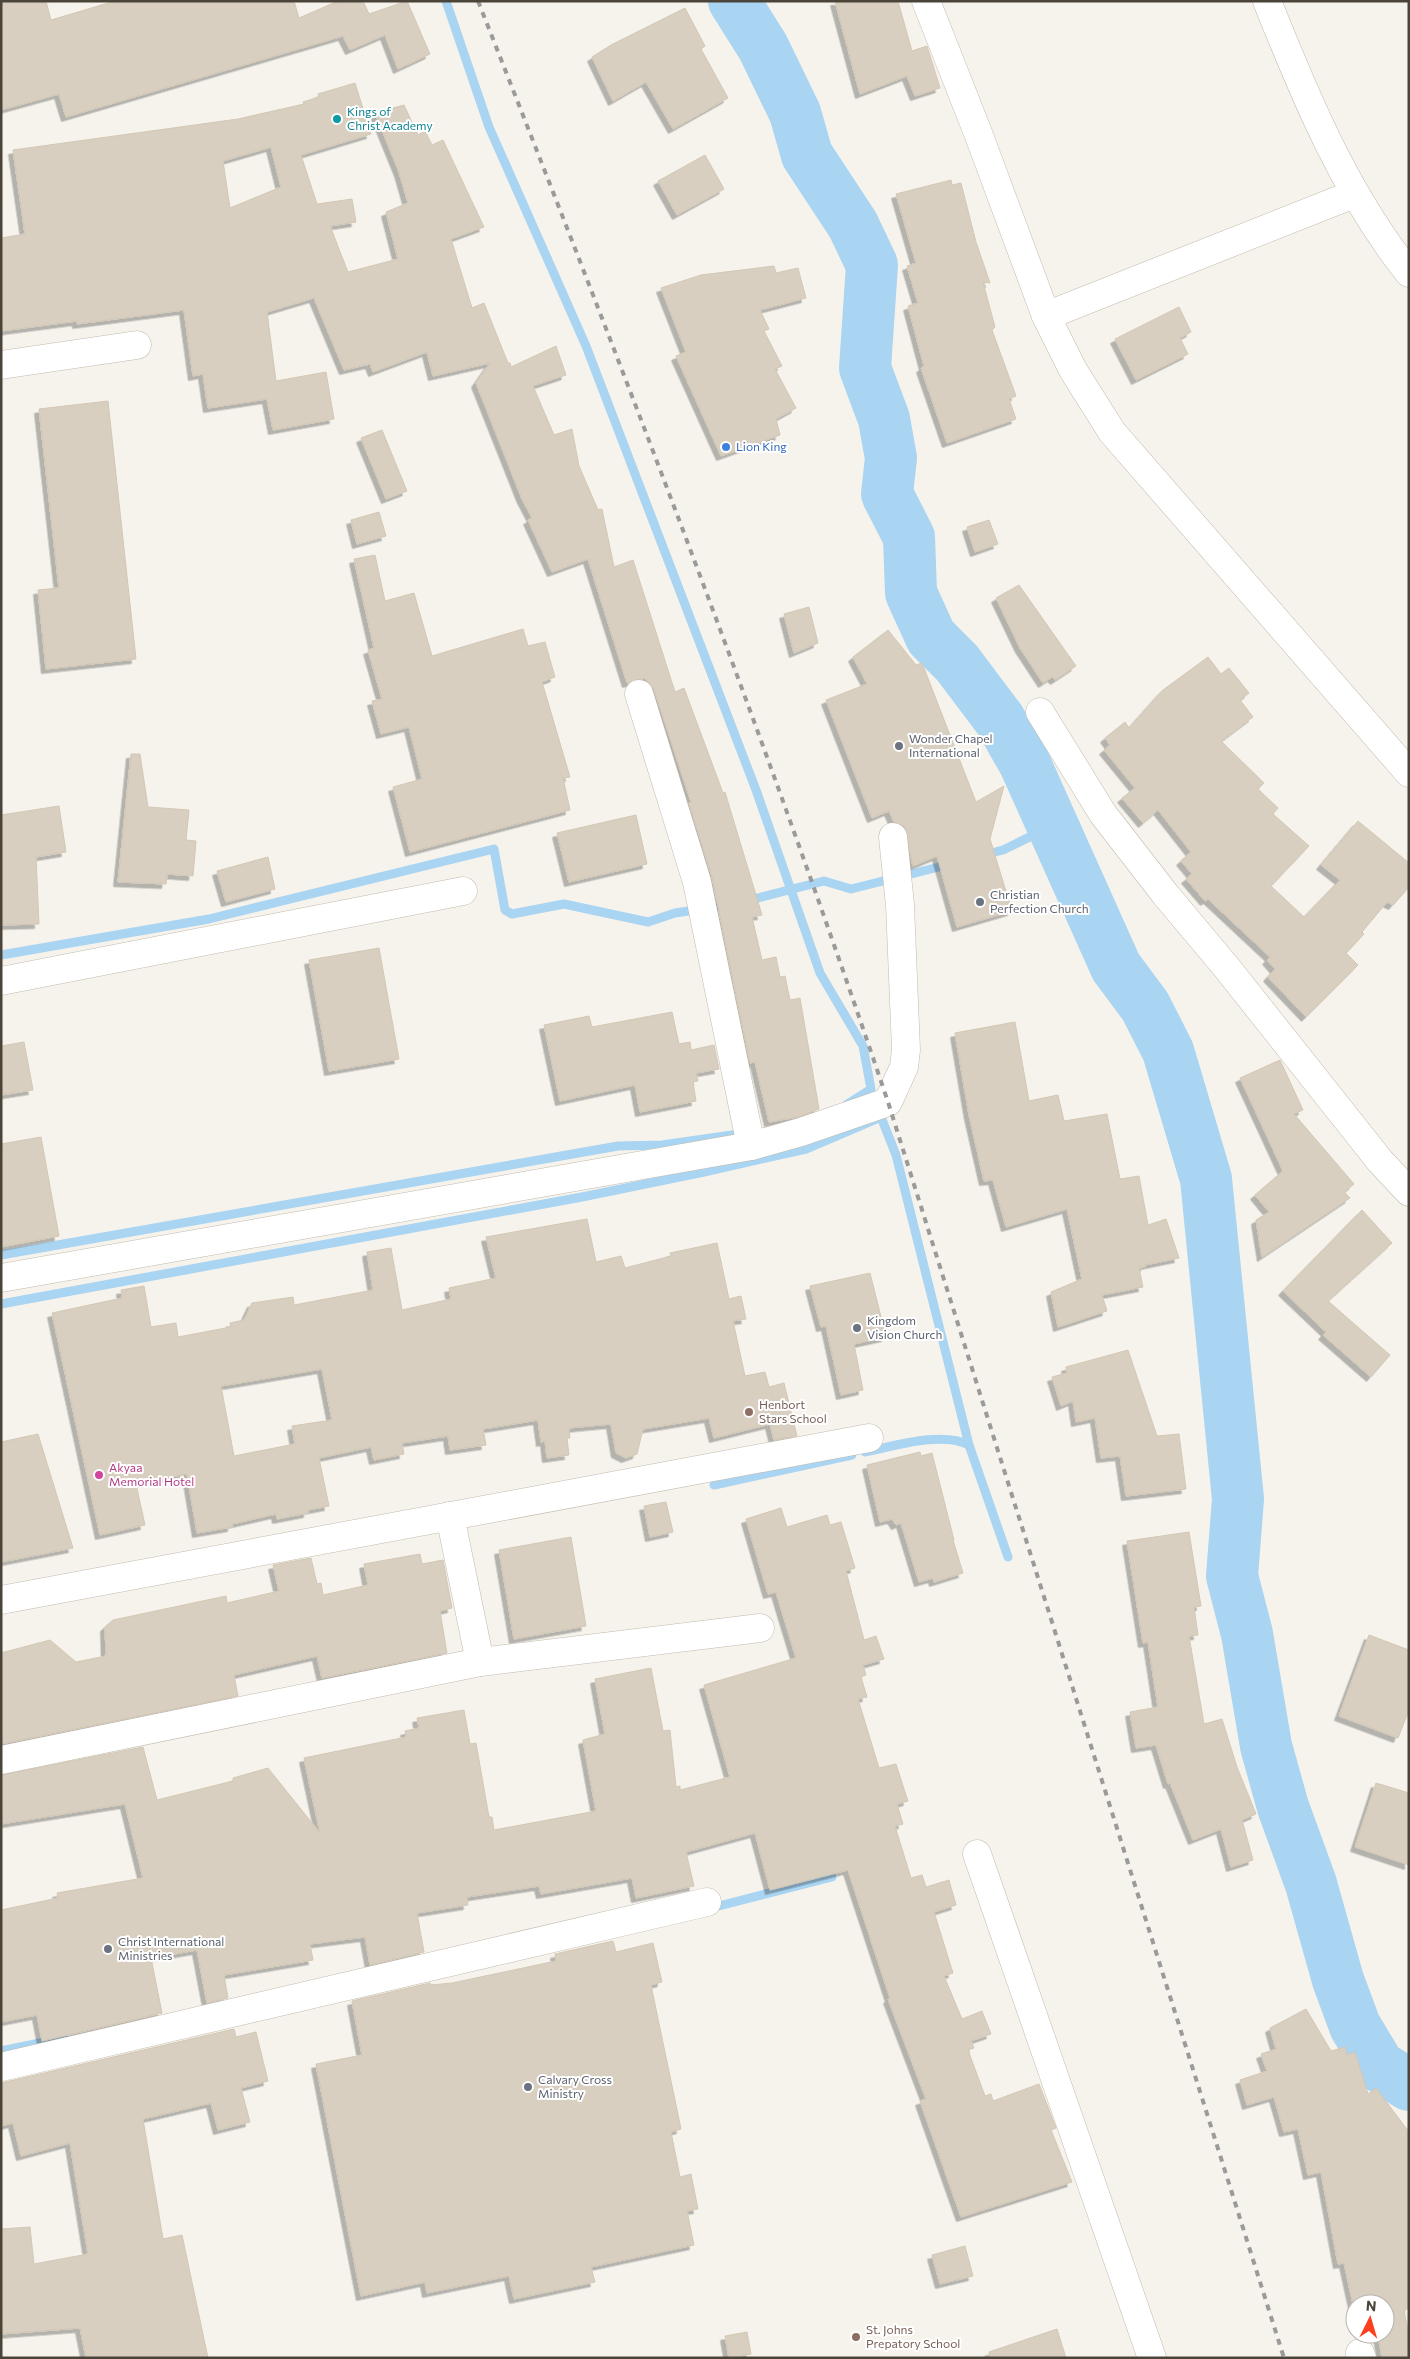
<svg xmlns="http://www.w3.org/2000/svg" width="1410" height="2359" viewBox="0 0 1410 2359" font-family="Commissioner,sans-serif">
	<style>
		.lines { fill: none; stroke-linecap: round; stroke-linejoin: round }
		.stream { stroke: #a9d4f2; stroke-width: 9 }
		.river { stroke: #a9d4f2; stroke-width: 52 }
		.building { fill: #d8cfc1; stroke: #d3c7b4; fill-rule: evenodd; filter: url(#shadow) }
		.minor-casing { stroke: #c2bbae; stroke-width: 29 }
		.minor { stroke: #fff; stroke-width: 28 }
		.rail { stroke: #9a9a9a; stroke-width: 4; stroke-dasharray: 6 6; stroke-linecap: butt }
		.culture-dot { fill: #0f9aa8; stroke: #fff; stroke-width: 2 }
		.shop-dot { fill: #3f7fe0; stroke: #fff; stroke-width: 2 }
		.worship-dot { fill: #6b7280; stroke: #fff; stroke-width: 2 }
		.education-dot { fill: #8d6e63; stroke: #fff; stroke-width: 2 }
		.hotel-dot { fill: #d1479c; stroke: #fff; stroke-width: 2 }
		.labels { text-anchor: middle; stroke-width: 4; stroke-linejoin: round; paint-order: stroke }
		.culture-label { font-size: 12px; fill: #0d838f; stroke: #fff; text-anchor: start }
		.shop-label { font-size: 12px; fill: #366cbe; stroke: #fff; text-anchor: start }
		.worship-label { font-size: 12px; fill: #5b616d; stroke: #fff; text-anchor: start }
		.education-label { font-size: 12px; fill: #785e54; stroke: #fff; text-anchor: start }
		.hotel-label { font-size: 12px; fill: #b23c85; stroke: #fff; text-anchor: start }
	</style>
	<defs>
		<filter id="shadow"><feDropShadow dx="-4.5" dy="4.5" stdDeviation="0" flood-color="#0004"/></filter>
	</defs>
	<rect width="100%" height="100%" fill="#f6f3ec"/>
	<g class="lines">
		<g class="stream">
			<path d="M 446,1 L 489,127 L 586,346 L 756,790 L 820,973 L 863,1046 L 871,1089 L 846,1105"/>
			<path d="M 983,855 L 1003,850 L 1054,825"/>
			<path d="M 746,901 L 824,881 L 851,889 L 951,864"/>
			<path d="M 1,955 L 209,919 L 494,849 L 505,910 L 512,914 L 564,904 L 648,922 L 675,913 L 729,905"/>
			<path d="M 1,1255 L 618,1146 L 662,1145 L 746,1133"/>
			<path d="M 1,1304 L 582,1197 L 704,1172 L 806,1149 L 881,1117 L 896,1155 L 969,1445 L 1008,1557"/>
			<path d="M 865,1452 C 895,1446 942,1431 969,1445"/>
			<path d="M 714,1485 L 852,1455"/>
			<path d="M 710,1906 L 711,1908 L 832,1877"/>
			<path d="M 1,2051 L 64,2038"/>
		</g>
		<path class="river" d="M 734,1 L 763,47 L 795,113 L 807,155 L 853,225 L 872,265 L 865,368 L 884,419 L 891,458 L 887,494 L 909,537 L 911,593 L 931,637 L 957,663 L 1000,720 L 1025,764 L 1116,967 L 1145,1006 L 1168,1051 L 1206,1179 L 1238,1499 L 1232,1576 L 1247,1634 L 1266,1746 L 1283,1807 L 1311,1884 L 1338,1980 L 1355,2026 L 1379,2066 L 1409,2085"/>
	</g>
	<g class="building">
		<path d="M 1,1 L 46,1 L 51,20 L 115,1 L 294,1 L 299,18 L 338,1 L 363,1 L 369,14 L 407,1 L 430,54 L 398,69 L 385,35 L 350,50 L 343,36 L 66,117 L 59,94 L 1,110 Z"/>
		<path d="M 835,1 L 898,1 L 912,51 L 927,46 L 940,88 L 915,96 L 907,76 L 860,94 Z"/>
		<path d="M 685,8 L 705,46 L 701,49 L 728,98 L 673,129 L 646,82 L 613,101 L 592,57 L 611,45 Z"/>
		<path d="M 355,83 L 371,134 L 301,155 L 317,204 L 352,199 L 356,222 L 330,226 L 348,272 L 398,259 L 386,212 L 408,203 L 399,172 L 375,113 L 404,105 L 418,135 L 425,131 L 432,145 L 443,140 L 484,227 L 451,239 L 472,308 L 484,303 L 508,363 L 510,363 L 511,367 L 556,346 L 566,375 L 533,386 L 554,435 L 572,429 L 579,466 L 598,510 L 602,509 L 614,567 L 633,560 L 675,692 L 684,688 L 723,793 L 725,792 L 762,915 L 752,917 L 762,960 L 776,957 L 780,977 L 785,976 L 790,1000 L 800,998 L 819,1109 L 798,1117 L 769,1122 L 755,1062 L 750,1063 L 712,877 L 689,803 L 691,802 L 654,689 L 645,678 L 627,683 L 588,559 L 552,572 L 528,520 L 532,518 L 522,499 L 476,383 L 490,363 L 433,376 L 427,352 L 373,372 L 370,364 L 344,370 L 314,298 L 267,312 L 276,381 L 326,372 L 334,419 L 273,430 L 267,399 L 208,408 L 203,374 L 193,376 L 184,310 L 77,324 L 77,321 L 1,331 L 1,238 L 25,234 L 13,150 L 238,119 L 304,104 L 303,102 L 319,97 L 318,94 ZM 271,147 L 281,187 L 230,208 L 223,161 Z"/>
		<path d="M 705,155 L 724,189 L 677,215 L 658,181 Z"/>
		<path d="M 951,180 L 952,185 L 961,183 L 976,242 L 990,283 L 983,282 L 995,327 L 992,330 L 1016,396 L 1009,399 L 1016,419 L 947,443 L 921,368 L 924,366 L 908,306 L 918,303 L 907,266 L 916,263 L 896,194 Z"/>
		<path d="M 774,266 L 776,273 L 798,268 L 806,298 L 760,310 L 769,329 L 764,331 L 782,366 L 775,369 L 796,408 L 776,419 L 780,435 L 721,456 L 676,356 L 686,352 L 661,288 L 701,275 Z"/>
		<path d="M 1179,307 L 1191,332 L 1180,338 L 1188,354 L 1136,380 L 1115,339 Z"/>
		<path d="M 108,401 L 136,659 L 46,669 L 38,590 L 59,588 L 39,409 Z"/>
		<path d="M 382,430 L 407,491 L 386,499 L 361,438 Z"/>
		<path d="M 379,512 L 386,536 L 357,544 L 351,520 Z"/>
		<path d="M 989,520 L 998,544 L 975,552 L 967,527 Z"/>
		<path d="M 375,555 L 385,601 L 414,593 L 432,656 L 523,629 L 528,646 L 545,642 L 555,677 L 542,682 L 570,777 L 563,778 L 570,810 L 410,852 L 393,787 L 422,779 L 409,727 L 381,734 L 372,701 L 382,699 L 368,650 L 374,648 L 354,559 Z"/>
		<path d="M 1019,585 L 1076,666 L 1055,680 L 1052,677 L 1043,683 L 1020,648 L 996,598 Z"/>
		<path d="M 809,607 L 818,643 L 794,653 L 784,614 Z"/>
		<path d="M 888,630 L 916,665 L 922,663 L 976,802 L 1004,786 L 990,839 L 1012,911 L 957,927 L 937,856 L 913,866 L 905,827 L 894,822 L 889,811 L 872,818 L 826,700 L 867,684 L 853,657 Z"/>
		<path d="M 1208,657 L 1221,674 L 1229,668 L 1249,693 L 1240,700 L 1253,717 L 1221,741 L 1264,783 L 1258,789 L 1278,808 L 1273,814 L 1309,846 L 1271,886 L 1304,917 L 1340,880 L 1321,865 L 1358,821 L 1409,863 L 1409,887 L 1393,905 L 1387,902 L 1362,932 L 1364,934 L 1346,953 L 1358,965 L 1306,1017 L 1268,977 L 1275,969 L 1267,960 L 1270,957 L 1208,899 L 1205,901 L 1186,879 L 1192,874 L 1181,861 L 1191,852 L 1158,810 L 1143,823 L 1122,798 L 1135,788 L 1104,750 L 1110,745 L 1105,738 L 1125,722 L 1129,728 L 1163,690 Z"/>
		<path d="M 131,754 L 140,754 L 148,807 L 189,810 L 186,840 L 196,841 L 193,876 L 167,874 L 166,884 L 118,882 Z"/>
		<path d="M 59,806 L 66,852 L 36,857 L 39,924 L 1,925 L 1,815 Z"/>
		<path d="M 636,815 L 647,864 L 569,882 L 557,833 Z"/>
		<path d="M 268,857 L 275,889 L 226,902 L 217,871 Z"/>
		<path d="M 379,948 L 399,1059 L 329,1071 L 309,960 Z"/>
		<path d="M 672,1012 L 679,1044 L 690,1042 L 691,1050 L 714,1045 L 719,1069 L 696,1073 L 698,1081 L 693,1082 L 696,1101 L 640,1112 L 635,1085 L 560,1101 L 544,1025 L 589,1016 L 592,1027 Z"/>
		<path d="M 1015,1022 L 1029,1101 L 1058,1095 L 1064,1121 L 1107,1114 L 1120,1179 L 1139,1176 L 1148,1225 L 1166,1219 L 1179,1258 L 1145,1265 L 1145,1267 L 1139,1268 L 1143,1287 L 1102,1295 L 1107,1311 L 1058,1327 L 1051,1292 L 1082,1279 L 1067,1209 L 1006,1227 L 993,1180 L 984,1181 L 969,1115 L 955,1033 Z"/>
		<path d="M 24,1042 L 33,1090 L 1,1095 L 1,1046 Z"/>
		<path d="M 1280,1060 L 1303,1110 L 1294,1114 L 1354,1184 L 1344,1192 L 1350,1198 L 1262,1257 L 1256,1220 L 1269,1212 L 1255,1195 L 1283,1171 L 1240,1078 Z"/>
		<path d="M 41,1137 L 59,1236 L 1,1247 L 1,1144 Z"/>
		<path d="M 1362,1210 L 1392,1243 L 1328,1301 L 1390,1355 L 1371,1377 L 1323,1335 L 1326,1332 L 1283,1291 Z"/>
		<path d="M 587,1219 L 596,1262 L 621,1256 L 625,1268 L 671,1256 L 670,1253 L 717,1243 L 729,1299 L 741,1296 L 746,1319 L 733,1321 L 745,1376 L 765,1372 L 769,1387 L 784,1383 L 797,1436 L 774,1440 L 770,1424 L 714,1438 L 709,1418 L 643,1429 L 637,1454 L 626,1458 L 616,1453 L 611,1424 L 569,1428 L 570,1438 L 567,1438 L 569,1455 L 547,1458 L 545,1441 L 541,1442 L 538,1420 L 483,1429 L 486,1445 L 450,1450 L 448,1436 L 402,1443 L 404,1454 L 374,1460 L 371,1447 L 319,1458 L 329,1506 L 308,1510 L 308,1513 L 277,1519 L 276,1514 L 232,1524 L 232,1527 L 197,1533 L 187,1474 L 136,1484 L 145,1525 L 100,1535 L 52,1313 L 122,1298 L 121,1290 L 144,1286 L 151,1327 L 176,1323 L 178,1337 L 231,1327 L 230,1323 L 244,1320 L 252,1303 L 293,1297 L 294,1305 L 373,1290 L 367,1252 L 391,1248 L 402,1310 L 451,1299 L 449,1288 L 496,1278 L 486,1237 ZM 322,1369 L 332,1420 L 292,1426 L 295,1444 L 234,1456 L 221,1386 Z"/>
		<path d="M 870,1273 L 886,1337 L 854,1344 L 863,1390 L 841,1395 L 826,1326 L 821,1327 L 810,1286 Z"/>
		<path d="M 1128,1350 L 1157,1436 L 1179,1434 L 1186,1489 L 1126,1496 L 1120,1456 L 1101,1458 L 1095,1418 L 1076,1422 L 1073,1401 L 1061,1406 L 1052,1377 L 1067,1373 L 1066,1367 Z"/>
		<path d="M 38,1434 L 73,1548 L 1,1562 L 1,1442 Z"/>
		<path d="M 920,1452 L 921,1456 L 932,1453 L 954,1540 L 953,1540 L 963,1573 L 934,1582 L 933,1578 L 919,1582 L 901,1523 L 896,1525 L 892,1519 L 880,1522 L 867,1465 Z"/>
		<path d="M 666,1502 L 673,1532 L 650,1537 L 644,1506 Z"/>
		<path d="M 781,1508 L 787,1527 L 827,1515 L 830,1525 L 841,1522 L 855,1568 L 846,1571 L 864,1640 L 876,1636 L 884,1659 L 863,1665 L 866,1675 L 861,1677 L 867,1697 L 858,1699 L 879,1768 L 896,1764 L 904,1789 L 908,1801 L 897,1804 L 903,1824 L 895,1826 L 911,1878 L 922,1875 L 926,1887 L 949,1880 L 956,1905 L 934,1912 L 953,1973 L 944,1976 L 962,2019 L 982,2011 L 991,2034 L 971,2041 L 974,2048 L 968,2050 L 985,2096 L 991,2094 L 993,2101 L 1039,2084 L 1056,2128 L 1051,2130 L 1072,2182 L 961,2217 L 920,2101 L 926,2099 L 888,1999 L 890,1998 L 848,1870 L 770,1890 L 755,1833 L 686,1852 L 694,1886 L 636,1898 L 632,1878 L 541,1894 L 539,1886 L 467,1897 L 468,1905 L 417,1913 L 424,1952 L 370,1965 L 365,1937 L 310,1944 L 313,1960 L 224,1975 L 228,1998 L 207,2003 L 197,1950 L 151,1958 L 162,2013 L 42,2041 L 37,2015 L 1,2022 L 1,1910 L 58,1898 L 57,1893 L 143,1878 L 125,1804 L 1,1824 L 1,1775 L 143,1747 L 157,1800 L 233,1781 L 233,1778 L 268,1768 L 320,1833 L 304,1758 L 406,1737 L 405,1731 L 419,1728 L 417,1718 L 464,1710 L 470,1744 L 476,1743 L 489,1817 L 492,1817 L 494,1830 L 596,1811 L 583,1740 L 605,1734 L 595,1679 L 651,1668 L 663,1731 L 670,1730 L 676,1787 L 680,1786 L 680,1790 L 730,1777 L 704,1685 L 796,1658 L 776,1592 L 768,1594 L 746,1519 Z"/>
		<path d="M 1189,1532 L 1201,1606 L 1194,1607 L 1198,1635 L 1189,1636 L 1204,1724 L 1222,1719 L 1237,1767 L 1256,1814 L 1242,1820 L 1253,1860 L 1231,1867 L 1221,1829 L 1193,1840 L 1170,1783 L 1168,1784 L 1156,1745 L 1136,1748 L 1130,1712 L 1158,1707 L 1148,1642 L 1143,1643 L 1127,1541 Z"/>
		<path d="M 571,1537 L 586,1626 L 514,1639 L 499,1550 Z"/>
		<path d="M 420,1554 L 422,1564 L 443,1560 L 452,1608 L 440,1611 L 447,1653 L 322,1678 L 317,1656 L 234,1675 L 238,1696 L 1,1744 L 1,1653 L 50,1640 L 76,1662 L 106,1656 L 105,1627 L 113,1620 L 226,1596 L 227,1603 L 279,1591 L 273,1565 L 311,1558 L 317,1584 L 321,1583 L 323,1595 L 368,1585 L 364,1564 Z"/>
		<path d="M 1369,1635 L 1409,1650 L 1409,1710 L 1398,1738 L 1339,1716 Z"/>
		<path d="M 1376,1783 L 1409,1793 L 1409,1865 L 1355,1847 Z"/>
		<path d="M 613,1941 L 616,1952 L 653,1943 L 662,1982 L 651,1985 L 681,2129 L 671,2132 L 680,2177 L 691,2174 L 698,2209 L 687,2211 L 694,2245 L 591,2267 L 595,2282 L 514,2299 L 509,2276 L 427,2293 L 425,2282 L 361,2296 L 316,2064 L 362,2055 L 352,2001 L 430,1983 L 431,1985 L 452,1983 L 556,1961 L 555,1954 Z"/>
		<path d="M 1306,2009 L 1331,2051 L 1345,2047 L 1347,2055 L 1355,2052 L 1368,2094 L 1376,2088 L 1409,2132 L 1409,2308 L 1404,2310 L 1409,2337 L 1409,2358 L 1382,2358 L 1378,2334 L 1385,2334 L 1385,2304 L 1353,2304 L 1344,2263 L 1338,2264 L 1321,2172 L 1308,2175 L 1298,2129 L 1284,2132 L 1274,2097 L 1247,2105 L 1240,2080 L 1267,2071 L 1261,2054 L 1276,2049 L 1270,2028 Z"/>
		<path d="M 234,2029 L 236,2037 L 256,2032 L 268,2081 L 241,2088 L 250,2122 L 218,2130 L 211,2103 L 143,2119 L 163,2239 L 182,2235 L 208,2358 L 86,2358 L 80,2328 L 1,2334 L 1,2229 L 30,2227 L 34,2264 L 88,2254 L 70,2143 L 21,2156 L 13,2123 L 1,2126 L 1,2083 Z"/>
		<path d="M 965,2246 L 973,2276 L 940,2284 L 932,2255 Z"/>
		<path d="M 1057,2329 L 1066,2358 L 990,2358 L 989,2352 Z"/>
		<path d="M 747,2332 L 751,2354 L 729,2358 L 725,2336 Z"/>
	</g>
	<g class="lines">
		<g class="minor-casing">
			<g id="minor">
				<path d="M 926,1 L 978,133 L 1046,316 L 1073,370 L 1112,432 L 1409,773"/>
				<path d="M 1267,1 C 1305,96 1345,193 1409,273"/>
				<path d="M 1046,316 L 1354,194"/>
				<path d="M 1,365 L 137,345"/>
				<path d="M 639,694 L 697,882 L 751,1146"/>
				<path d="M 1040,712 L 1103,814 L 1165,894 L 1227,968 L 1380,1161 L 1409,1192"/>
				<path d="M 1,981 L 463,891"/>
				<path d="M 1,1278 L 751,1146 L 801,1132 L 888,1102 L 904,1067 L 906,1050 L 900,905 L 893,837"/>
				<path d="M 450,1516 L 480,1662"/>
				<path d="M 1,1600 L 869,1438"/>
				<path d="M 1,1760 L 480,1662 L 760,1628"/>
				<path d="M 977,1854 L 1152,2358"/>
				<path d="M 1,2067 L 707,1902"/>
				<path d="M 1360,2353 L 1362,2358"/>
			</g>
		</g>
		<use href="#minor" class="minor"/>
		<path class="rail" d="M 478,1 C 622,366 763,731 888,1102 L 1284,2358"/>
	</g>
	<circle class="culture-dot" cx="337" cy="119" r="5"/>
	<circle class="shop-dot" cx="726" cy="447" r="5"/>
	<g class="worship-dot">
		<circle cx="899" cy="746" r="5"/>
		<circle cx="980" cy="902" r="5"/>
		<circle cx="857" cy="1328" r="5"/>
		<circle cx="108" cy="1949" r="5"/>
		<circle cx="528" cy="2087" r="5"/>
	</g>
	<g class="education-dot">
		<circle cx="749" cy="1412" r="5"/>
		<circle cx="856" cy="2337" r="5"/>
	</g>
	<circle class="hotel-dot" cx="99" cy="1475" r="5"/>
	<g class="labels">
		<g class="culture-label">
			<text x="347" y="116">Kings of<tspan x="347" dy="14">Christ Academy</tspan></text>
		</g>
		<g class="shop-label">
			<text x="736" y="451">Lion King</text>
		</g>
		<g class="worship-label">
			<text x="909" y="743">Wonder Chapel<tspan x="909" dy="14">International</tspan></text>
			<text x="990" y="899">Christian<tspan x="990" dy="14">Perfection Church</tspan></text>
			<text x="867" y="1325">Kingdom<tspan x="867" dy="14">Vision Church</tspan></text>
			<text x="118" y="1946">Christ International<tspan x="118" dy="14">Ministries</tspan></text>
			<text x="538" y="2084">Calvary Cross<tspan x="538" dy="14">Ministry</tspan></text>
		</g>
		<g class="education-label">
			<text x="759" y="1409">Henbort<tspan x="759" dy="14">Stars School</tspan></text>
			<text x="866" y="2334">St. Johns<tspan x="866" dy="14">Prepatory School</tspan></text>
		</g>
		<g class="hotel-label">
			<text x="109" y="1472">Akyaa<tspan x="109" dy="14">Memorial Hotel</tspan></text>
		</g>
	</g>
	<rect width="1410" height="2359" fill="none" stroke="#4b4439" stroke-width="5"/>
	<g transform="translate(1370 2319) rotate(5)"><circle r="24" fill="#ffffff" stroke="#b7b4b0"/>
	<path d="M0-4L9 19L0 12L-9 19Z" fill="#fc3f1d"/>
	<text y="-8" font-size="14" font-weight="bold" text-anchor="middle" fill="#4b4439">N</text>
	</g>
</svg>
